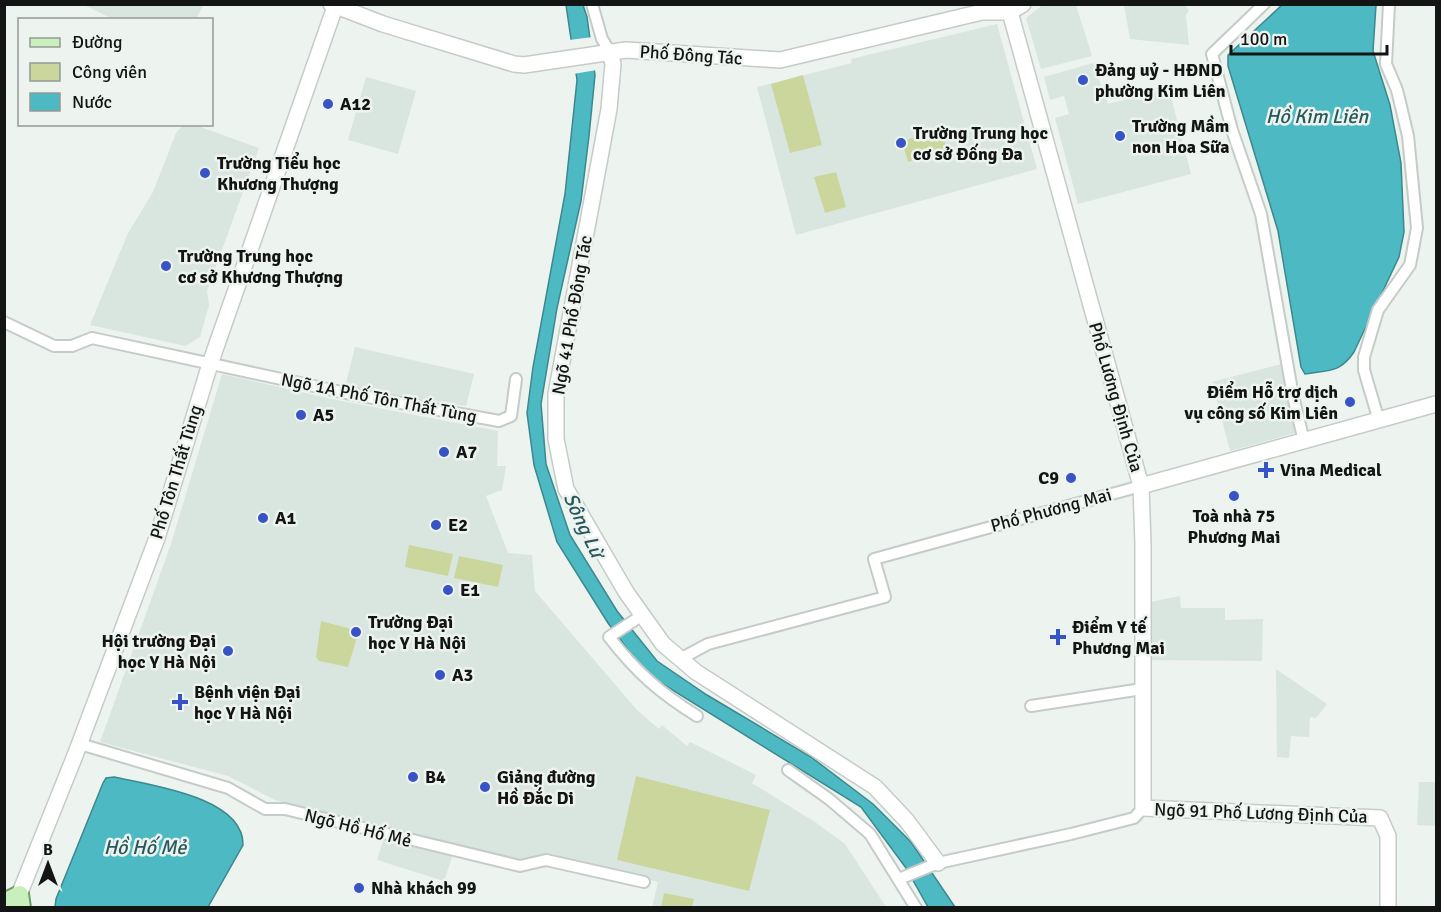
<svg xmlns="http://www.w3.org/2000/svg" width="1441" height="912" viewBox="0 0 1441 912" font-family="Signika,sans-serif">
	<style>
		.built { fill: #d9e6df }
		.green { fill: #cbd69d }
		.water { fill: #4db9c3; stroke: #3c888e; stroke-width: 1.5 }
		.pier { fill: #edf3ef }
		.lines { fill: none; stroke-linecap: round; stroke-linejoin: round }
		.street-casing { stroke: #c5ccc8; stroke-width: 14 }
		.secondary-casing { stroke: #c5ccc8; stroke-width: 18 }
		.primary-casing { stroke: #719c65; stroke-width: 20 }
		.street { stroke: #fff; stroke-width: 10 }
		.secondary { stroke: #fff; stroke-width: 15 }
		.primary { stroke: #c8efbc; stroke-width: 16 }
		.poi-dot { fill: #3853c5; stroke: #edf3ef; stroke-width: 2 }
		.labels { text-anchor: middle; stroke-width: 5; stroke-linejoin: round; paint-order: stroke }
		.street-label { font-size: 18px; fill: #131514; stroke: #edf3ef }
		.poi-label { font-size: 18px; font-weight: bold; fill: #131514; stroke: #edf3ef; text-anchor: start }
		.water-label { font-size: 20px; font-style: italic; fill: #29585c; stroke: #edf3ef }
	</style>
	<rect width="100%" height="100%" fill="#edf3ef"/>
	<g class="built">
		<path d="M 1044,4 L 1076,5 L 1092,56 L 1041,69 L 1026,18 Z"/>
		<path d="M 84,5 L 203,5 L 196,20 L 113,19 Z"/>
		<path d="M 1124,5 L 1184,5 L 1189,10 L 1186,16 L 1189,45 L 1130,39 Z"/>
		<path d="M 997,24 L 1037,169 L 796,235 L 757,87 L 852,63 L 851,59 Z"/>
		<path d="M 1093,63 L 1108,104 L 1169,89 L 1191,174 L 1078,204 L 1055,118 L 1069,114 L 1064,96 L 1050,100 L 1044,77 Z"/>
		<path d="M 366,77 L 416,91 L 398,154 L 348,140 Z"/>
		<path d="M 183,125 L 195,125 L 259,148 L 207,291 L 209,305 L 200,337 L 186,346 L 90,325 L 128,233 L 153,192 L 176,133 Z"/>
		<path d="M 355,347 L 474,374 L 466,406 L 345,387 Z"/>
		<path d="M 1282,364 L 1299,432 L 1230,451 L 1212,382 Z"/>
		<path d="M 222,374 L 332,399 L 498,431 L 497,466 L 506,466 L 502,490 L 486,496 L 508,553 L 532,555 L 535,591 L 637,710 L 659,729 L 662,725 L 687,746 L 690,742 L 756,775 L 752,783 L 815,822 L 845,844 L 886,907 L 652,907 L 658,882 L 549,857 L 502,860 L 275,800 L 228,776 L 100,742 L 171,544 Z"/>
		<path d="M 1180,596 L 1181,608 L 1225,608 L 1225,620 L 1263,619 L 1262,661 L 1148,660 L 1150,602 Z"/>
		<path d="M 1276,669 L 1327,704 L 1316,718 L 1310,717 L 1309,737 L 1291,736 L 1289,758 L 1277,757 Z"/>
		<path d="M 1419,782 L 1436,782 L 1436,826 L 1417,825 Z"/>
		<path d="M 384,838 L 453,854 L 444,881 L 377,860 Z"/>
	</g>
	<g class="green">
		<path d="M 803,75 L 822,145 L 790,153 L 771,84 Z"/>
		<path d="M 941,130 L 947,150 L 908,162 L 902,141 Z"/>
		<path d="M 836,172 L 846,207 L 825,213 L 814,177 Z"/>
		<path d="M 409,545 L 453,554 L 448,576 L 405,567 Z"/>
		<path d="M 459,556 L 503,565 L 498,587 L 454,578 Z"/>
		<path d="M 321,621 L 359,631 L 348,667 L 319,661 L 316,657 Z"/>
		<path d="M 636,776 L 770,810 L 749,891 L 617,860 Z"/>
		<path d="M 664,893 L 694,899 L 692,907 L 661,907 Z"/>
	</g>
	<g class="water">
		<path d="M 566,5 L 583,5 L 587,17 L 595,75 L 589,136 L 581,201 L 557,308 L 541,404 L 546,464 L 570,535 L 617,611 L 657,661 L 707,695 L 811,757 L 873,804 L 911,842 L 955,907 L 928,907 L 906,868 L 861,807 L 645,673 L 608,623 L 557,542 L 534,465 L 527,413 L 533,367 L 565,194 L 577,80 Z"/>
		<path d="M 1282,5 L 1376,5 L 1373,51 L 1390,105 L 1401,163 L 1404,232 L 1399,257 L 1354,352 C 1340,373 1329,370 1305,374 L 1301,367 L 1278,231 L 1228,66 L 1228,55 Z"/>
		<path d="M 114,777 C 149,785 244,797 243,845 L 208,907 L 55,907 L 56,899 L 103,783 L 106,778 Z"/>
	</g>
	<path class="pier" d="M 593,37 L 597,70 L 573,74 L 569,40 Z"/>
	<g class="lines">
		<g class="street-casing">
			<g id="street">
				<path d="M 592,4 L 602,39 L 610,52"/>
				<path d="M 1264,4 L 1212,54 L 1232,130 L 1261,214 L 1293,396 L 1304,441"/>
				<path d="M 4,322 L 54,346 L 72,346 L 92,338 L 346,393 L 499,421 L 511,416 L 516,379"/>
				<path d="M 1379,421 L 1364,370 L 1364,357 L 1378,310 L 1410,265 L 1417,228 L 1408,136 L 1397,90 L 1386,64 L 1389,4"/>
				<path d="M 641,616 L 609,637 C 636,672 660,693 697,716"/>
				<path d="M 680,659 L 708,644 L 885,597 L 874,559 L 1141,486"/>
				<path d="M 1031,706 L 1142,689"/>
				<path d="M 80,744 L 228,788 L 265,809 L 285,809 L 520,866 L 546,860 L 644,882"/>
				<path d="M 788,770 L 829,799 L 870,834 L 916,908"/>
				<path d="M 899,879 L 938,863 L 1071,834 L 1134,818 L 1143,808"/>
			</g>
		</g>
		<g class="secondary-casing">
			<g id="secondary">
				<path d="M 331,4 L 383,24 L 514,64 L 524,65 L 626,50 L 780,60 L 982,12 L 1010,12 L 1023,4"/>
				<path d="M 1010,12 L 1141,486 L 1143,544 L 1143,808 L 1380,818 L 1388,836 L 1388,908"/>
				<path d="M 610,52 L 613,64 L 609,109 L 556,394 L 556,439 L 566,489 L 626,592 L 663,644 L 696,672 L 875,787 L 907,821 L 938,863"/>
				<path d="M 1141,486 L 1436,404"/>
				<path d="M 15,905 L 76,753 L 157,538 L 210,364 L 336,4"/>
			</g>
		</g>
		<g class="primary-casing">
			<path id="primary" d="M 4,902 L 20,894 L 22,908"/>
		</g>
		<use href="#street" class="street"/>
		<use href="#secondary" class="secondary"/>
		<use href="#primary" class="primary"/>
	</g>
	<g class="poi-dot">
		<circle cx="1083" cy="80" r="6"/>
		<circle cx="328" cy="104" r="6"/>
		<circle cx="1120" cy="136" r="6"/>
		<circle cx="901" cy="143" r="6"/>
		<circle cx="205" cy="173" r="6"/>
		<circle cx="166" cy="266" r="6"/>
		<circle cx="1350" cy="402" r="6"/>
		<circle cx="301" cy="415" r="6"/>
		<circle cx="444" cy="452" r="6"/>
		<path d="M1263 461h6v6h6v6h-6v6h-6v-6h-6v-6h6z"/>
		<circle cx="1071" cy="478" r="6"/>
		<circle cx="1234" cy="496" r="6"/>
		<circle cx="263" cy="518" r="6"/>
		<circle cx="436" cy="525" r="6"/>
		<circle cx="448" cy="590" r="6"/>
		<circle cx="356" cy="632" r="6"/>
		<path d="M1055 628h6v6h6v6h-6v6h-6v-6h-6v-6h6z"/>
		<circle cx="228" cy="651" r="6"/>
		<circle cx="440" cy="675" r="6"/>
		<path d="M177 693h6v6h6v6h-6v6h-6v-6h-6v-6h6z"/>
		<circle cx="413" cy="777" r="6"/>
		<circle cx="485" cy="787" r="6"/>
		<circle cx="359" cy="888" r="6"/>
	</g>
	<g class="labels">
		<g class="street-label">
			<text transform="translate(691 55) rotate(4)" y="6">Phố Đông Tác</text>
			<text transform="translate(572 315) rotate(-80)" y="6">Ngõ 41 Phố Đông Tác</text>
			<text transform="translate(1116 397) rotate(74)" y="6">Phố Lương Định Của</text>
			<text transform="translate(379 398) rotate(11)" y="6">Ngõ 1A Phố Tôn Thất Tùng</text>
			<text transform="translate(176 472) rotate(-73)" y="6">Phố Tôn Thất Tùng</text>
			<text transform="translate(1051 510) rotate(-15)" y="6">Phố Phương Mai</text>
			<text transform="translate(1261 813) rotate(2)" y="6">Ngõ 91 Phố Lương Định Của</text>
			<text transform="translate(358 828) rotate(14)" y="6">Ngõ Hồ Hố Mẻ</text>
		</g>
		<g class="poi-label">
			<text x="1095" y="76">Đảng uỷ - HĐND<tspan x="1095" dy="21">phường Kim Liên</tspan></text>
			<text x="340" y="110">A12</text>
			<text x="1132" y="132">Trường Mầm<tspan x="1132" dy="21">non Hoa Sữa</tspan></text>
			<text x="913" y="139">Trường Trung học<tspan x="913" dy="21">cơ sở Đống Đa</tspan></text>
			<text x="217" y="169">Trường Tiểu học<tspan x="217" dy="21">Khương Thượng</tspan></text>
			<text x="178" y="262">Trường Trung học<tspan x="178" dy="21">cơ sở Khương Thượng</tspan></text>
			<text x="1338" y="398" text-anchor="end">Điểm Hỗ trợ dịch<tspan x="1338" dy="21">vụ công số Kim Liên</tspan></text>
			<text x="313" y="421">A5</text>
			<text x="456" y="458">A7</text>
			<text x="1280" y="476">Vina Medical</text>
			<text x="1059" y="484" text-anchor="end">C9</text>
			<text x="1234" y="522" text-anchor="middle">Toà nhà 75<tspan x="1234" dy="21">Phương Mai</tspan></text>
			<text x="275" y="524">A1</text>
			<text x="448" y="531">E2</text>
			<text x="460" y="596">E1</text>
			<text x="368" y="628">Trường Đại<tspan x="368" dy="21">học Y Hà Nội</tspan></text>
			<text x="1072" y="633">Điểm Y tế<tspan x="1072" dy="21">Phương Mai</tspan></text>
			<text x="216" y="647" text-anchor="end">Hội trường Đại<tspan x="216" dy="21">học Y Hà Nội</tspan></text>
			<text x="452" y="681">A3</text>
			<text x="194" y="698">Bệnh viện Đại<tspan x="194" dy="21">học Y Hà Nội</tspan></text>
			<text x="425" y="783">B4</text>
			<text x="497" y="783">Giảng đường<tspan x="497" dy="21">Hồ Đắc Di</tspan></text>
			<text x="371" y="894">Nhà khách 99</text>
		</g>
		<g class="water-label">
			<text x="1317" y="123">Hồ Kim Liên</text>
			<text transform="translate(584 525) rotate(65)" y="7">Sông Lừ</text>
			<text x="145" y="854">Hồ Hố Mẻ</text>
		</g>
	</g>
	<rect width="1441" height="912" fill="none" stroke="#131514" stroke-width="12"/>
	<rect x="18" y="18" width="195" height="108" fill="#edf3ef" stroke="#969a97" stroke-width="1.5"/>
	<rect x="30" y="38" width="30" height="9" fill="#c8efbc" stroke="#969a97" stroke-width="1.5"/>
	<text x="72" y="48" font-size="18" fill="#131514">Đường</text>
	<rect x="30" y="63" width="30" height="18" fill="#cbd69d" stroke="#969a97" stroke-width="1.5"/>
	<text x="72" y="78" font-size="18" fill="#131514">Công viên</text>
	<rect x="30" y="93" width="30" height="18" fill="#4db9c3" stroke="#969a97" stroke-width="1.5"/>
	<text x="72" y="108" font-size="18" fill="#131514">Nước</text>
	<g transform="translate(48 864)" stroke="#edf3ef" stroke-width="4.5" paint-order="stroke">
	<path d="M0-4.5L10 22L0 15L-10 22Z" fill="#131514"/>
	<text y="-9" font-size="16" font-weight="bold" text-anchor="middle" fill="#131514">B</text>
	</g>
	<path d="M1231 45v9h156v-9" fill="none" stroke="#131514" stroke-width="3"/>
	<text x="1240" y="45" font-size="18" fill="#131514" stroke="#edf3ef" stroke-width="4.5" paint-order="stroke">100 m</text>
</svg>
